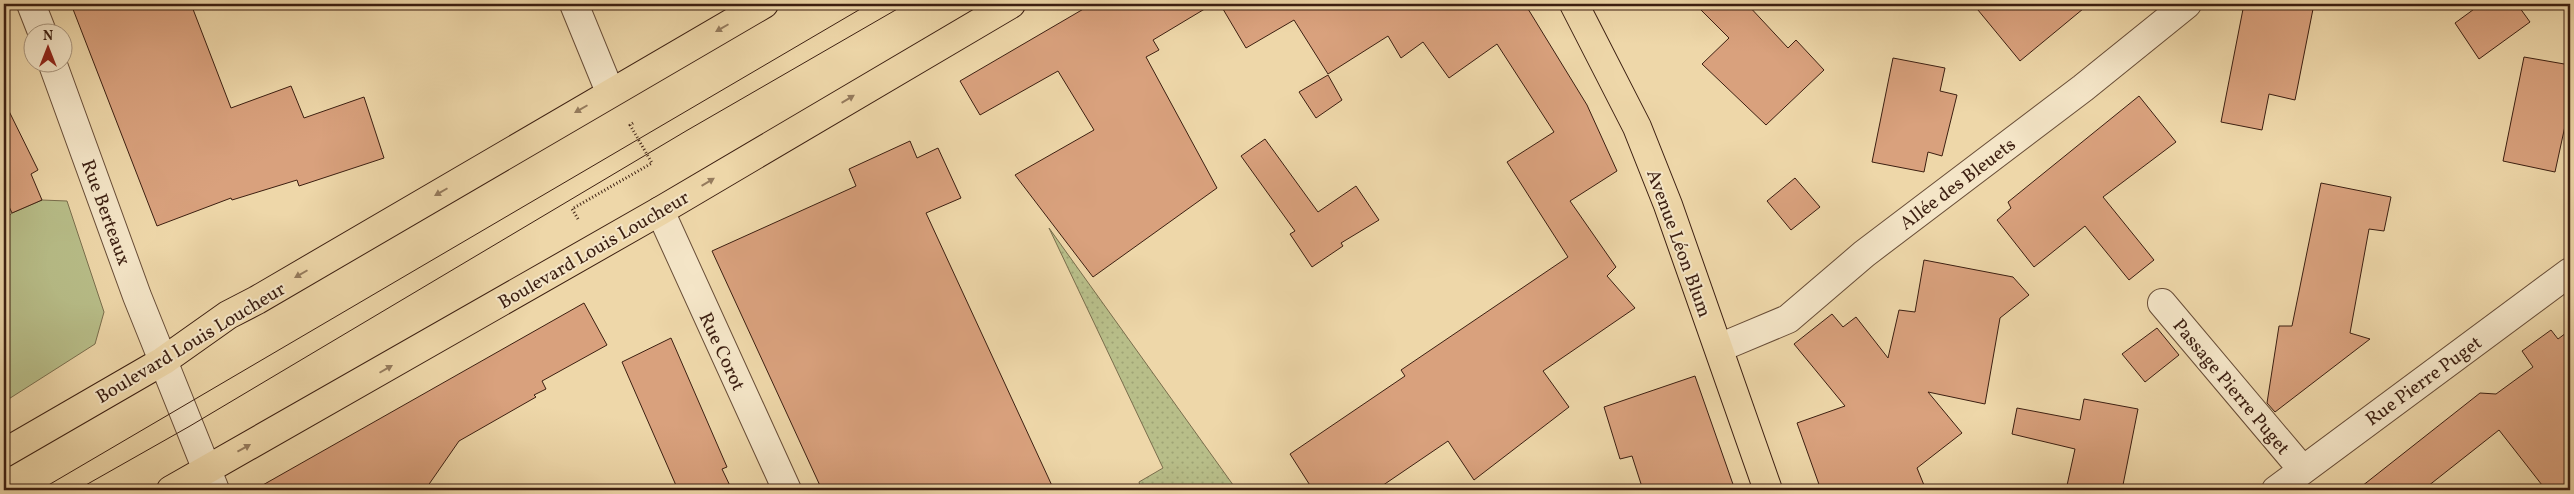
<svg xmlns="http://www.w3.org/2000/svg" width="2574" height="494" viewBox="0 0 2574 494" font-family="Vollkorn,serif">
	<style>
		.grass { fill: url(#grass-dots); stroke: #7a6e4d }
		.park { fill: #b8be89; stroke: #7a6e4d }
		.building { fill: #d9a17d; stroke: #3c1f11 }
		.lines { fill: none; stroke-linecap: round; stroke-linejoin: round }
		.minor-casing { stroke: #684d37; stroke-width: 30 }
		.major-casing { stroke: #3c1f11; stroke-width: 30 }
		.path { stroke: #3c1f11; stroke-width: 3; stroke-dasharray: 1 2.5; stroke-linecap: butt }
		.minor { stroke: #f4e5c7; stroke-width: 28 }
		.major { stroke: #eed7a9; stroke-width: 28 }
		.tram { stroke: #3c1f11; stroke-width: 1 }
		.oneway { fill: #957b5d }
		.labels { text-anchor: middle; stroke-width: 4; stroke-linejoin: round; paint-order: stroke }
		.street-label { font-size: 19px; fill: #3c1f11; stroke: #f4e5c7 }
	</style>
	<defs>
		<pattern id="grass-dots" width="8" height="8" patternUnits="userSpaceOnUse" patternTransform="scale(1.25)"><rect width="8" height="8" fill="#b8be89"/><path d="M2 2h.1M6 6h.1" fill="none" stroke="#9fa375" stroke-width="1.8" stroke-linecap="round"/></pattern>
	</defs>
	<rect width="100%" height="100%" fill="#eed7a9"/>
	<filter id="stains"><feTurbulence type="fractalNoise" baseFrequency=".004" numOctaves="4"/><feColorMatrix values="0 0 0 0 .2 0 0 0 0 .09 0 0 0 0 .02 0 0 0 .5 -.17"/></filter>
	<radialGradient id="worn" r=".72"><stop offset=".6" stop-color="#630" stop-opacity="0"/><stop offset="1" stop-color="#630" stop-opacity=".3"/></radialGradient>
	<path class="grass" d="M 1049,228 L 1236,489 L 1141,490 L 1139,482 L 1163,468 Z"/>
	<path class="park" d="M 42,200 L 67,201 L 104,312 L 95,344 L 4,402 L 4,221 L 12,213 Z"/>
	<g class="building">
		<path d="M 71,4 L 191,4 L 231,108 L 291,86 L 304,118 L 364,97 L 384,158 L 299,186 L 297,180 L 232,200 L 231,198 L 157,226 Z"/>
		<path d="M 1092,4 L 1213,4 L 1153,40 L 1159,50 L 1146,57 L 1217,188 L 1093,277 L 1015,175 L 1094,130 L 1058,71 L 980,115 L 960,81 Z"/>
		<path d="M 1220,4 L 1525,4 L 1587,105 L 1617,171 L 1570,201 L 1616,267 L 1607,276 L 1635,308 L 1543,371 L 1569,407 L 1474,480 L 1448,441 L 1376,490 L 1313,490 L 1290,454 L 1405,376 L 1401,370 L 1568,257 L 1507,162 L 1554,132 L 1497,44 L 1449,78 L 1423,42 L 1401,58 L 1388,36 L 1328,74 L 1294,20 L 1246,48 Z"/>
		<path d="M 1695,4 L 1747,4 L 1788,48 L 1796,40 L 1824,70 L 1766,125 L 1702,64 L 1729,38 Z"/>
		<path d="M 1973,4 L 2089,4 L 2020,61 Z"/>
		<path d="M 2244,4 L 2314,4 L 2295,100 L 2269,94 L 2262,130 L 2221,122 Z"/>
		<path d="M 2481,4 L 2517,4 L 2530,22 L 2479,59 L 2455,23 Z"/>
		<path d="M 2524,57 L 2570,65 L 2570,103 L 2555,172 L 2503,161 Z"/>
		<path d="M 1893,58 L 1945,68 L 1940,91 L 1957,95 L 1942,156 L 1928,152 L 1924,172 L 1872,162 Z"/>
		<path d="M 1328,75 L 1342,100 L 1316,118 L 1299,92 Z"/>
		<path d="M 2139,96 L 2176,142 L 2103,197 L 2154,260 L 2129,280 L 2085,226 L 2034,267 L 1997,220 L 2011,208 L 2008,202 Z"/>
		<path d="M 4,101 L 38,170 L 31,174 L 42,200 L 12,213 L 4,196 Z"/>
		<path d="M 1265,139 L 1318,212 L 1356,186 L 1379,220 L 1341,243 L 1343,246 L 1312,267 L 1290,234 L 1295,231 L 1241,156 Z"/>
		<path d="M 910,141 L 917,158 L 938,148 L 961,198 L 926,213 L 1054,490 L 822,490 L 712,251 L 856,186 L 849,169 Z"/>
		<path d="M 1795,178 L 1820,207 L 1791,230 L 1767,201 Z"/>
		<path d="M 2321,183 L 2391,197 L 2384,231 L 2369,229 L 2350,333 L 2370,339 L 2275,412 L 2267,403 L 2279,326 L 2292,326 Z"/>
		<path d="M 1924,260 L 2013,277 L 2029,295 L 2000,318 L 1985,404 L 1928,392 L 1962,433 L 1917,468 L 1926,490 L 1821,490 L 1797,423 L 1845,406 L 1794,344 L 1832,314 L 1843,327 L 1856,317 L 1888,358 L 1899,310 L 1915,312 Z"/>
		<path d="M 584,303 L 607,345 L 542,381 L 546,389 L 534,395 L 536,397 L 459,441 L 425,490 L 254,490 Z"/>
		<path d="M 2157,328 L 2179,355 L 2145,382 L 2122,354 Z"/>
		<path d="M 2551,330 L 2558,339 L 2570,330 L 2570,486 L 2542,485 L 2499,430 L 2423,490 L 2357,490 L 2480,393 L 2496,394 L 2533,367 L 2522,351 Z"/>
		<path d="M 671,338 L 727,467 L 722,469 L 732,490 L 678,490 L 622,362 Z"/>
		<path d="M 1695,376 L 1735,490 L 1643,490 L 1632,456 L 1620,459 L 1604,407 Z"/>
		<path d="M 2084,399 L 2138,409 L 2122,490 L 2066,490 L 2075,449 L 2012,434 L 2017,408 L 2080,420 Z"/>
	</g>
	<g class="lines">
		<g class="minor-casing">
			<g id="minor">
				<path d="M 31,4 L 42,32"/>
				<path d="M 574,4 L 610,92"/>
				<path d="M 52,62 L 137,296 L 215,490"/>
				<path d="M 660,211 L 787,490"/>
				<path d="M 2162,303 L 2302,469"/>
				<path d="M 1719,348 L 1788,319 L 1864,254 L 2083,88 L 2187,4"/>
				<path d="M 2276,490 L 2570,272"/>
			</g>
		</g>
		<g class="major-casing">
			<g id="major">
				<path d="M 1574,4 L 1637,127 L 1668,205 L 1768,490"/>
				<path d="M 4,453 L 163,361 L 228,315 L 257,300 L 764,4"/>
				<path d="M 171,490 L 660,211 L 1011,4"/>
			</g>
		</g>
		<path class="path" d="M 578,219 L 572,209 L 652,163 L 630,125 L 633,123"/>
		<use href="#minor" class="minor"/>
		<use href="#major" class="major"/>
		<g class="tram">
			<path d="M 40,490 L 869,4"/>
			<path d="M 77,490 L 190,426 L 686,131 L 906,4"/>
		</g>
	</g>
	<defs><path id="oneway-solid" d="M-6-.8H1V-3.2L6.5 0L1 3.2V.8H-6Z" transform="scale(1.25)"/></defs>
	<g class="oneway">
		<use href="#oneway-solid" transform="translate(722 28) rotate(150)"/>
		<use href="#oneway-solid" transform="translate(848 99) rotate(-31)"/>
		<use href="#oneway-solid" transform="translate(581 109) rotate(150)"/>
		<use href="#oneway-solid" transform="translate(708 182) rotate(-31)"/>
		<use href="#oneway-solid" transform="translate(441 192) rotate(150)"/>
		<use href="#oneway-solid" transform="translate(301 274) rotate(150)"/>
		<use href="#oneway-solid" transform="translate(386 369) rotate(-30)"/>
		<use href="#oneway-solid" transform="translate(244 448) rotate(-29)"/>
	</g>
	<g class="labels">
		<g class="street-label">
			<text transform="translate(1957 183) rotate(-37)" y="7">Allée des Bleuets</text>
			<text transform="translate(107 212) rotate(70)" y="7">Rue Berteaux</text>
			<text transform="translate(1680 243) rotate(70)" y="7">Avenue Léon Blum</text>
			<text transform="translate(593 249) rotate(-30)" y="7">Boulevard Louis Loucheur</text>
			<text transform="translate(190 342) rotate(-31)" y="7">Boulevard Louis Loucheur</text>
			<text transform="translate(723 351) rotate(65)" y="7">Rue Corot</text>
			<text transform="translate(2423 380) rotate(-36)" y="7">Rue Pierre Puget</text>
			<text transform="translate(2232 386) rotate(50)" y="7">Passage Pierre Puget</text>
		</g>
	</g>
	<rect width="2574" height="494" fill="none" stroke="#eed7a9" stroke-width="20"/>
	<rect x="5" y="5" width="2564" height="484" fill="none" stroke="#3c1f11" stroke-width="2.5"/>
	<rect x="10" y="10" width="2554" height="474" fill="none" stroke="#3c1f11"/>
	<g transform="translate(48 48)"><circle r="24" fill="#f4e5c7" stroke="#aa967e"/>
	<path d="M0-4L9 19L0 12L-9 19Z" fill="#8f2418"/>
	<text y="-8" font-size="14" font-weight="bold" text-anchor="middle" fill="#3c1f11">N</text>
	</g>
	<rect width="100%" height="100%" filter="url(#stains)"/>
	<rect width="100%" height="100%" fill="url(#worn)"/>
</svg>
